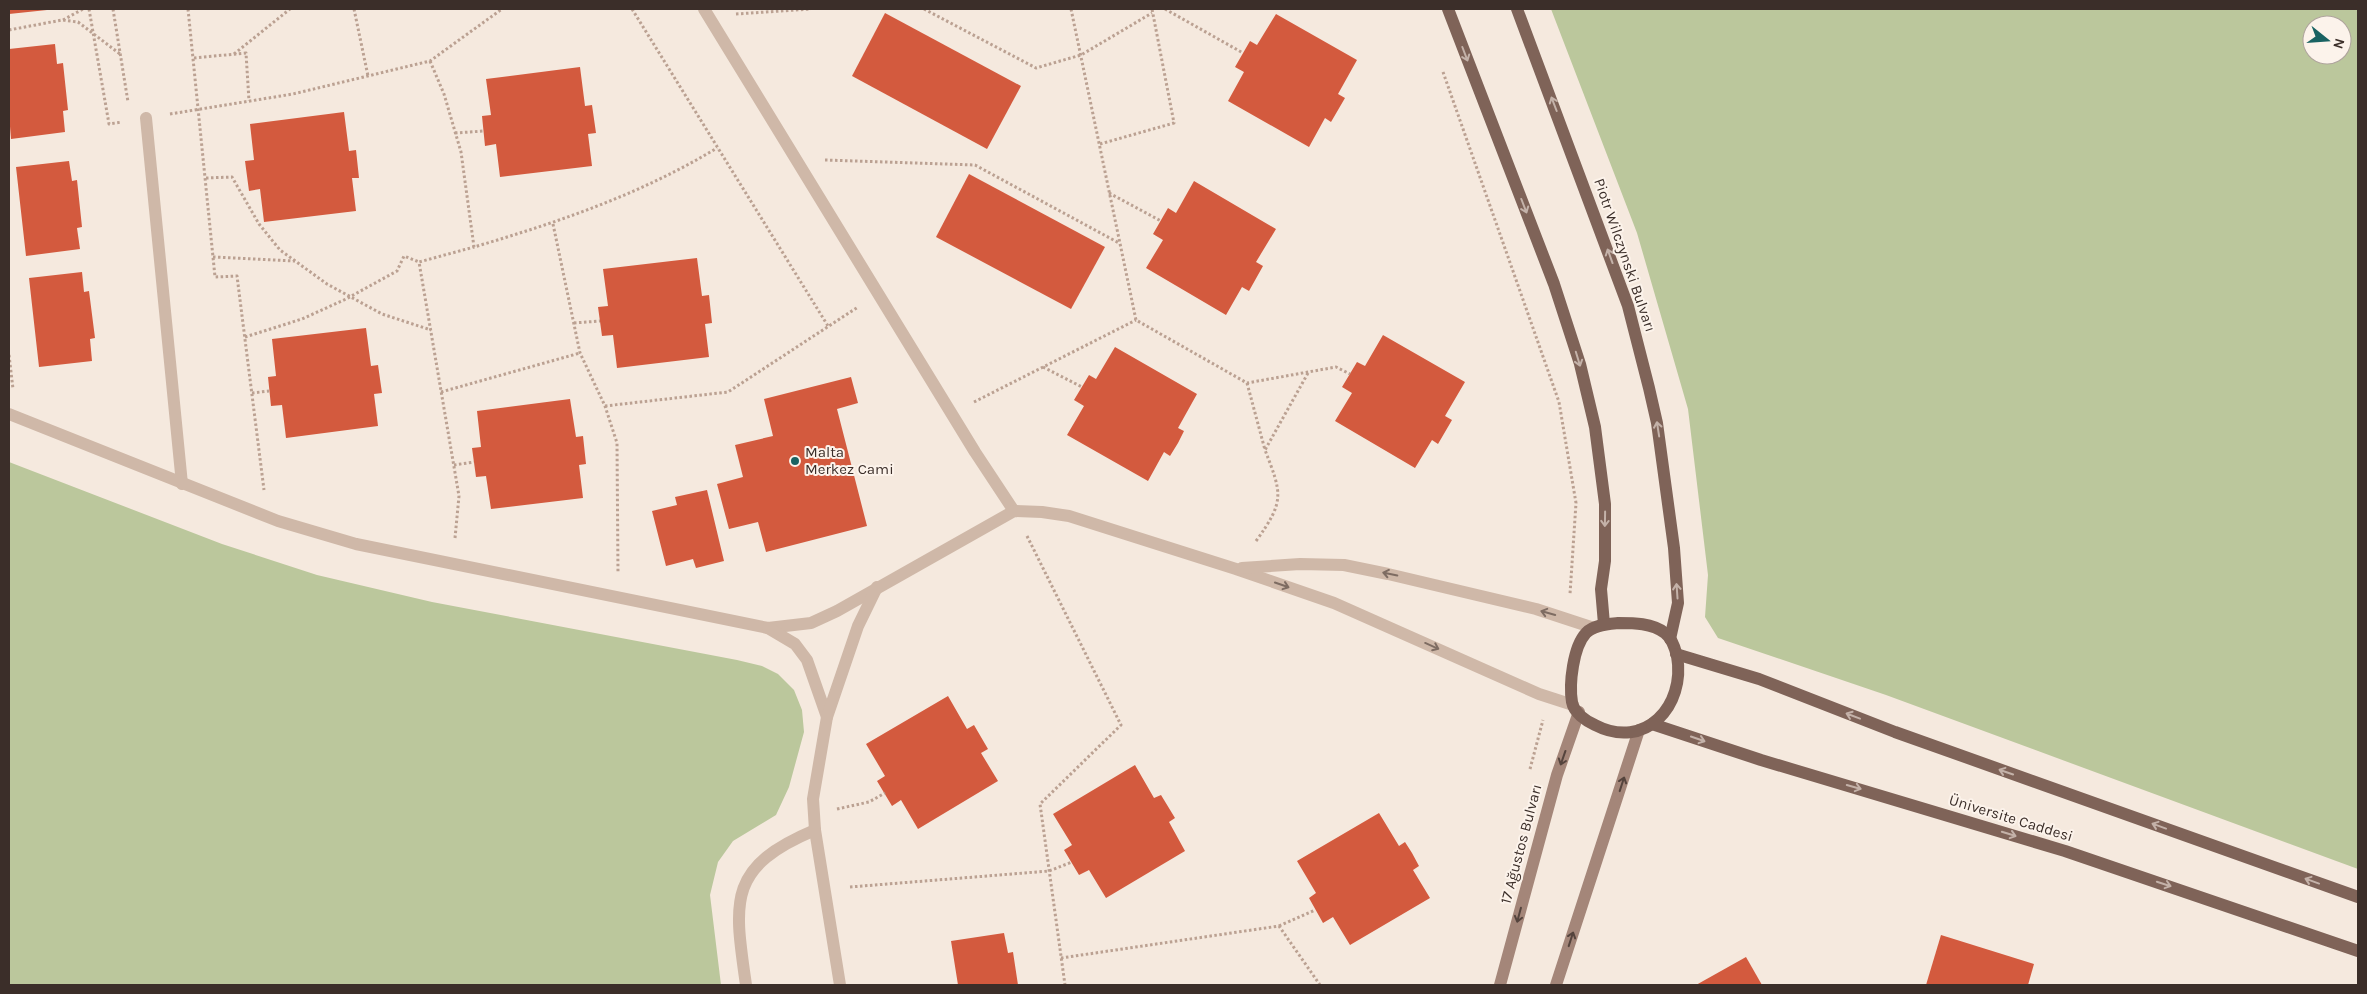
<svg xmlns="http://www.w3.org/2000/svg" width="2367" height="994" font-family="Karla,sans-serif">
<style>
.green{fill:#bbc79c;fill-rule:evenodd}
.building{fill:#d35a3e}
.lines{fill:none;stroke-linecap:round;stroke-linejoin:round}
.path{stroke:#bba192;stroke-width:3;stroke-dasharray:2.5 2.5;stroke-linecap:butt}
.minor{stroke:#cfb8a8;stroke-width:12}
.secondary{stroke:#a48679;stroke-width:12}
.primary{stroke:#7f6358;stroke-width:12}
.oneway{stroke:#c4b2a9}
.oneway2{stroke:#7e6c62}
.oneway3{stroke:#55443d}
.poi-dot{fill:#196262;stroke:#fcf3eb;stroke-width:2}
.labels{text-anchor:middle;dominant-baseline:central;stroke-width:4;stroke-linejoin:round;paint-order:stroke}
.street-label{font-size:15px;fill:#3b2e29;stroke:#fcf3eb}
.poi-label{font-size:15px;fill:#3b2e29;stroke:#fcf3eb;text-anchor:start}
</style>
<rect width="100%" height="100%" fill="#f5e9de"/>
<g class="green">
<path d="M1551,9h807v860l-472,-174 -168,-57 -13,-21 3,-42 -20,-166 -51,-176zM2312,25h30v30h-30z"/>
<polygon points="9,462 222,544 317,575 432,602 737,660 762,666 778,674 794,690 802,710 804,732 789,787 776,815 733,841 718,862 710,895 721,985 9,985"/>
</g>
<g class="building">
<polygon points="9,9 47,9 47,10 9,14"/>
<polygon points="885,13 1021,86 987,149 852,76"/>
<polygon points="1276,14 1357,60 1338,94 1345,98 1331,122 1325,118 1309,147 1228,101 1244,72 1235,67 1250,41 1257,45"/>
<polygon points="55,44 57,64 63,63 68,110 63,111 65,132 11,139 9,114 9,49"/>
<polygon points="580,67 585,106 592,105 596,133 588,134 592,166 500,177 496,144 485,146 482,116 491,115 486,79"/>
<polygon points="344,112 349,151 356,150 359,178 352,178 356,211 264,222 260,189 249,191 245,161 254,160 250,124"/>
<polygon points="69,161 72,181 77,180 82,227 77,228 80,249 26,256 16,167"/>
<polygon points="969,174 1105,247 1071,309 936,237"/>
<polygon points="1194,181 1276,229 1256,262 1263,266 1249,291 1242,287 1226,315 1146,268 1163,240 1153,234 1168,208 1176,213"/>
<polygon points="697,258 702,296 709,295 712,323 705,324 709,357 617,368 613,335 602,336 598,307 608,306 603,269"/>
<polygon points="82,272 84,292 89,291 95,338 90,339 92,361 39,367 29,278"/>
<polygon points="366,328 371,366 378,365 382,393 374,394 378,426 286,438 282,405 271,406 268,377 276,376 272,339"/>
<polygon points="1383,335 1465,382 1445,416 1452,420 1438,444 1432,440 1415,468 1335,421 1352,393 1342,387 1357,362 1365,366"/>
<polygon points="1115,347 1197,394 1178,428 1184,431 1178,443 1170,456 1164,452 1148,481 1067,435 1084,406 1074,400 1089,375 1096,379"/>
<polygon points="851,377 858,403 837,409 867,526 766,552 758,522 729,529 717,484 743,477 735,445 773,436 764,399"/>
<polygon points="570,399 576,437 583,436 586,464 579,465 583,498 491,509 486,476 476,477 472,448 481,447 477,411"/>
<polygon points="707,490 724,561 696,568 693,559 666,566 652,511 677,505 675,497"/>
<polygon points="948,696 967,729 974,725 988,749 981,753 998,781 918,829 901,800 892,806 877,781 885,776 866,744"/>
<polygon points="1135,765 1154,798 1161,795 1175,818 1169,822 1185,851 1106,898 1089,870 1079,875 1064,850 1072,845 1053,814"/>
<polygon points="1379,813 1399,846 1405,842 1412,853 1419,866 1413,870 1430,898 1350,945 1333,917 1323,923 1309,898 1316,893 1297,861"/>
<polygon points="1004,933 1008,953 1013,952 1018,985 958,985 951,941"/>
<polygon points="1941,935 2034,964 2028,985 1926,985"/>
<polygon points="1746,957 1762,985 1696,985"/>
</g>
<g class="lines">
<g class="path">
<polyline points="89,9 109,124 122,122"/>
<polyline points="113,9 128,102"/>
<polyline points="188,9 215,277 237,276 264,490"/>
<polyline points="354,9 368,76"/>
<polyline points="632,9 828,326"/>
<polyline points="924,9 1036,68 1081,55 1152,13"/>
<polyline points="1071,9 1136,320 1247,383 1336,367 1350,374"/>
<polyline points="1165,9 1243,53"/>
<polyline points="736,14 811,9"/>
<polyline points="63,20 83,9"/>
<polyline points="9,30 62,20 78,22 120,54"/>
<polyline points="234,54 290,9"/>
<polyline points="194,58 246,53 249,101"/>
<path d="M430,61l14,33 17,58 13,95c85,-25 167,-53 243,-99"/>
<polyline points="1443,72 1559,402 1576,503 1570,594"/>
<polyline points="170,114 293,94 430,61 502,9"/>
<polyline points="455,133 484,131"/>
<polyline points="1100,144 1174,123 1152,9"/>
<polyline points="825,160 975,165 1119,243"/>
<polyline points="206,178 232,177 259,224 280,250 327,284 382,314 431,330"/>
<polyline points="1109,193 1161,221"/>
<polyline points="553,224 580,353 605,406 617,443 618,573"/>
<polyline points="213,257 295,261"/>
<polyline points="574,323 600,321"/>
<polyline points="245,337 302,319 346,299 397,271 404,256 419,262"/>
<polyline points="9,355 13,389"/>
<polyline points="1043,367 1082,387"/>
<polyline points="1247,383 1265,450 1308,373"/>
<polyline points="441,392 580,353"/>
<polyline points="252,393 269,391"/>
<polyline points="974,402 1136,320"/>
<polyline points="605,406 728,392 858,307"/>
<polyline points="454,465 474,462"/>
<polyline points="1027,536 1121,725 1040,804 1065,985"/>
<polyline points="455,538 459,496 419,262 474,247"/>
<path d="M1256,541c29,-40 26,-47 9,-91"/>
<polyline points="1530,769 1543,720"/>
<polyline points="837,809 869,802 885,793"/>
<polyline points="850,887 1049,871 1072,862"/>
<polyline points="1279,926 1315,910"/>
<polyline points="1061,958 1279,926 1320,985"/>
</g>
<g class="minor">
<polyline points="704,9 975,452 1014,511"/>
<polyline points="146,118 182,484"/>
<polyline points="9,414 278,521 356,544 768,628 811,623 837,611 1014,511 1042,512 1069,516 1236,569 1334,603 1539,694 1573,705"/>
<polyline points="1242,568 1300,564 1344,565 1388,574 1536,609 1594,628"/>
<polyline points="768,628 795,644 807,660 827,717"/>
<path d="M746,985c-12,-84 -19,-118 69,-155"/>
<polyline points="840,985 815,830 813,799 827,717 858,626 877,587"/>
</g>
<g class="secondary">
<polyline points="1500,985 1557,775 1579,712"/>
<polyline points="1556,985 1639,730"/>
</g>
<g class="primary">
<polyline points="1448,9 1554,284 1580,364 1595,427 1605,504 1605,561 1601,589 1604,624"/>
<polyline points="1517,9 1628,306 1649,388 1657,423 1674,548 1678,603 1670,639"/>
<path d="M1618,623c16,0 34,0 47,10 7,5 10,15 12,23 9,50 -32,95 -82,69 -9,-4 -21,-12 -23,-23 -3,-18 1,-55 14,-69 7,-8 22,-9 32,-10z"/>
<polyline points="1676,654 1759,679 1895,732 2358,897"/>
<polyline points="1652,724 1761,760 2065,851 2358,951"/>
</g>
</g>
<defs><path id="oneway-shaft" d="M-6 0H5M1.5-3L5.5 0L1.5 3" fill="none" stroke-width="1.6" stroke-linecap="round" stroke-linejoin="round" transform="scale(1.25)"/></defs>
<g class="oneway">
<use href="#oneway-shaft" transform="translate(1465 54) rotate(69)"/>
<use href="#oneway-shaft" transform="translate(1554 104) rotate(-111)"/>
<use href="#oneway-shaft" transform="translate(1524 206) rotate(69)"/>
<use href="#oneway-shaft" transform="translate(1610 256) rotate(-110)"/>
<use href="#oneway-shaft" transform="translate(1578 359) rotate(73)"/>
<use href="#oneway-shaft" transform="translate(1658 429) rotate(-99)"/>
<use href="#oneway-shaft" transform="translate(1605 519) rotate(91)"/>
<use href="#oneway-shaft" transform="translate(1677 591) rotate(-94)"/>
<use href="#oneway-shaft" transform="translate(1853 716) rotate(-159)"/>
<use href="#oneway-shaft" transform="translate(1698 739) rotate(19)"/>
<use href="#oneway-shaft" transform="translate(2006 772) rotate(-161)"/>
<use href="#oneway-shaft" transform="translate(1854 787) rotate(16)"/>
<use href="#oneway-shaft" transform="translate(2159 826) rotate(-160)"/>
<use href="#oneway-shaft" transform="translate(2009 834) rotate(17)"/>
<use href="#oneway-shaft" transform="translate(2312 881) rotate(-160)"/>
<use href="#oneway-shaft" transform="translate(2164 884) rotate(18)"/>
</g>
<g class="oneway2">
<use href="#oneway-shaft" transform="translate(1390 574) rotate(-168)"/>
<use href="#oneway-shaft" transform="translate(1282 585) rotate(19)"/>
<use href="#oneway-shaft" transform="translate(1548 613) rotate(-164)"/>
<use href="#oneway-shaft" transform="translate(1432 646) rotate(24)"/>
</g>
<g class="oneway3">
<use href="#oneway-shaft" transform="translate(1563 758) rotate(109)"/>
<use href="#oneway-shaft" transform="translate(1622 784) rotate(-72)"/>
<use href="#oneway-shaft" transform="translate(1519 915) rotate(105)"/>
<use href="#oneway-shaft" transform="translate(1571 939) rotate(-72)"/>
</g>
<circle class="poi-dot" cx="795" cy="461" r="5"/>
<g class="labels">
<g class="street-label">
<text transform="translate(1625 255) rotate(71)">Piotr Wilczynski Bulvarı</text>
<text transform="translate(2011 818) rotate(17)">Üniversite Caddesi</text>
<text transform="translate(1521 844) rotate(-75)">17 Ağustos Bulvarı</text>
</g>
<g class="poi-label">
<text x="805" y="452">Malta<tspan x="805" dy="17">Merkez Cami</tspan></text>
</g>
</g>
<rect width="2367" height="994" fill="none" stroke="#3b2e29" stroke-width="20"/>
<g transform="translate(2327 40) rotate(107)"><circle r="24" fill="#fcf3eb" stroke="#afa49d"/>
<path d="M0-4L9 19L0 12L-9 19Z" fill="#196262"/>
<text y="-8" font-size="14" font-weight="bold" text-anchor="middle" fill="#3b2e29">N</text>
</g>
</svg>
